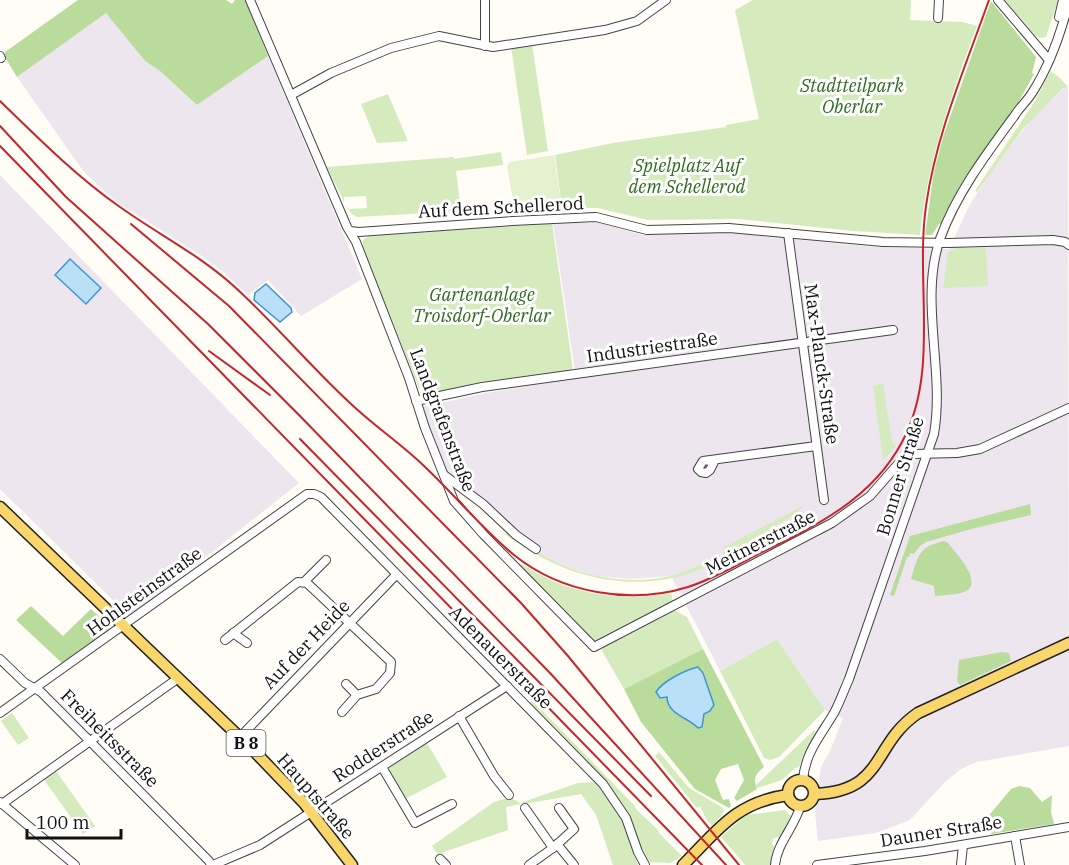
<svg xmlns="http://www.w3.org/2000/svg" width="1069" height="865" font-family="'IBM Plex Serif',serif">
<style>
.industrial{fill:#eee6ef}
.green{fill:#d5ebbd}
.forest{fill:#b9dc9c;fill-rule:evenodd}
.pitch{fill:#e6f2cf}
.water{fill:#b9e0f7;stroke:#3f96cf;stroke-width:1.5}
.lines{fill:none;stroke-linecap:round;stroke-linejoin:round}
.minor-casing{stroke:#444;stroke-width:10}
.major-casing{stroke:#222;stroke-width:13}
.minor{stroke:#fff;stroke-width:8}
.major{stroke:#f9d66b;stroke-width:10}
.rail{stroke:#c4262e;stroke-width:2}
.labels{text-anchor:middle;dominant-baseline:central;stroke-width:6;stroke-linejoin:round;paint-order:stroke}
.shield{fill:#fff;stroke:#585858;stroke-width:1.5}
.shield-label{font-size:16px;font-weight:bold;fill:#111}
.park-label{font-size:18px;font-style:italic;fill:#2f6b1f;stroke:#fff}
.street-label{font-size:18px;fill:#111;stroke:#fff}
</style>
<rect width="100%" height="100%" fill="#fffdf5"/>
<g class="industrial">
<polygon points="106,12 145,61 160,71 197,105 268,56 362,279 301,316 268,280 248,295 222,271 202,256 115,201 84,172 17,77"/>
<polygon points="1068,87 1069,746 977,762 961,769 945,782 910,820 876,833 818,841 815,813 821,767 830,751 843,718 825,710 777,639 720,671 671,576 632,579 596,576 566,567 539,555 517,539 504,519 483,499 446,474 435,447 422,407 486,393 576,378 553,223 599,223 643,235 719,232 874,247 949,249 970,204 995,166 1035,115 1063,89"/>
<polygon points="0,175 299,483 130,617 0,489"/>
</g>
<g class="green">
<path d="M753,0h158l-1,20 53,2 14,4c-26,70 -49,134 -57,209l-66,-4 -115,-12 -91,1 -50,-12h-36l-7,-53 58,-12 113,-16v-2l33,-6 -24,-109z"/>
<polygon points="1005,0 1058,0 1046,37 1040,38 1035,35"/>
<polygon points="532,44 548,151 527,155 511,47"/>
<polygon points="1051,71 1060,78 1068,87 1062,89 1023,129 977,192 975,191 1033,104"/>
<polygon points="388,94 408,141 377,143 361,104"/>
<polygon points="501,152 503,165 456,171 461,211 357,217 352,214 345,205 349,209 367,208 366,196 344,197 344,202 327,167 454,157 454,159"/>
<polygon points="552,223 573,370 479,382 429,394 419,388 362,247 363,240 369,236"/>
<polygon points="955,248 986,248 988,286 943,288 948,253"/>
<polygon points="883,383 892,442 896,446 883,460 873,386"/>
<path d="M805,505c-11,12 -34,23 -49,32 -17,11 -33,23 -52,31 -68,29 -142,10 -199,-34l4,-2c42,37 105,57 161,44 19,-5 37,-14 55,-24l-1,-5z"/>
<path d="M522,564c44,30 96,38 149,29l2,9 -73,40 -7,-1 -75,-75z"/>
<polygon points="673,609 687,617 703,649 624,689 602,651 603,646"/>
<polygon points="777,639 825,710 779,757 770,760 764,758 720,671"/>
<path d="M532,700l103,106 1,3 22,21 1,3 23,23 -12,7 -21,-1c-14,-19 -19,-44 -32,-65l-88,-94z"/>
<polygon points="12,713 29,738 18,745 1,721"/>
<polygon points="814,730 817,733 803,756 799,767 795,768 782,780 757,788 756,785"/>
<polygon points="427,743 447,777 405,799 389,772 390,767"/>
<polygon points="659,752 689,788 723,808 724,812 712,826 705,817 700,806 697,808 655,756"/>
<polygon points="56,771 95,826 83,834 44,780"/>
<polygon points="594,782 610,800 621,819 638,865 613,865 596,815 581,794 524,804 523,802 578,783"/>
<polygon points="511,797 521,804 506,807 508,830 444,852 439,856 432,846 494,802"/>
<polygon points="785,810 792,817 782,837 773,838 772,844 776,848 772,865 745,865 721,837 746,815"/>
</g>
<g class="forest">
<polygon points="78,0 226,0 232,4 235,0 246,0 268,56 197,105 160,71 145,61 106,13 17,77 6,59 5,52"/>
<polygon points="991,1 1036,57 1032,73 1034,74 1017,105 942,224 939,224 932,235 925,235 934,171 944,134"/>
<polygon points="1030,504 1031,515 971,529 926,542 920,546 914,554 910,553 909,557 907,557 894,596 890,595 910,536"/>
<path d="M944,541l4,2c7,9 38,41 16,49 -8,3 -20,3 -29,4l-1,-10 -23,-7c7,-23 7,-32 33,-38z"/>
<polygon points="31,606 63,636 91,609 111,628 62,663 16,620"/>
<path d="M703,649l61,118c-9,7 -11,12 -7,22l-20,12 -3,-3 10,-18 -6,-16 -17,5 -6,11 8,20 6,-1 2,7 -2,2 -34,-19 -54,-67 -17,-33zM698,667l5,6 11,32 -10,9 -1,8 -36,-20v-4l-8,-2 -3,-4c8,-12 29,-20 42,-25z"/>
<polygon points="1002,652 1009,653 1011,661 960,685 957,681 959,660"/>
<polygon points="1019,786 1030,788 1042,802 1052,795 1051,812 1054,824 991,834 986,819 1011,789"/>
</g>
<polygon class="pitch" points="554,155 562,208 515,212 507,166 510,162"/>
<g class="water">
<polygon points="70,259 101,288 86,304 55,275"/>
<polygon points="266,284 291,308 292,312 280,322 254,300 255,293"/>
<path d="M698,667l5,6 11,32 -4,6 -6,3 -2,13 -4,1c-9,-10 -31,-14 -31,-31l-7,1 -4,-6c7,-11 29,-22 42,-25z"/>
</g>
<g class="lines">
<defs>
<g id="minor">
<polyline points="250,0 347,227 356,242 409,378 425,428 454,501 483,534 594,647 832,523 870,496 905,456 913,454 957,453 980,449 1069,408"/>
<polyline points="485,0 485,46"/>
<polyline points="998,0 1049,60"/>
<polyline points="1059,17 1063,0"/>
<polyline points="938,18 939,0"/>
<polyline points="0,56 1,58"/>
<polyline points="291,95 331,73 391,48 439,36 493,47 605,30 637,21 666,0"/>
<polyline points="350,231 359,232 512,221 596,217 647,230 729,228 883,242 949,243 1053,240 1065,242 1069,245"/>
<polyline points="788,233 824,500"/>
<polyline points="416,401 482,387 893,330"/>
<polyline points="715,460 710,470 706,473 701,472 698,469 703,461 816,446"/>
<polyline points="444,475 483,504 516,535 536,549"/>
<polyline points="304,582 326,560"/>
<polyline points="233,633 247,643"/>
<polyline points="225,640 298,582 307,583 391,662 390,673 376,689 357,695 342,712"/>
<polyline points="0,659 25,683 41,692 209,861 211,865"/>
<polyline points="346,684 357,695"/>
<polyline points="0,713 307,494 314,494 321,497 603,784 626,818 638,852 645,865"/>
<polyline points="459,716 494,776 509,795"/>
<polyline points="240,737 396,575"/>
<polyline points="382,767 415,823 452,804"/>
<path d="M803,780c2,-27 18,-45 31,-67 6,-11 10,-23 15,-34l85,-245c11,-63 -15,-134 6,-195 16,-45 47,-86 75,-124 5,-8 12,-14 17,-22 18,-28 29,-60 37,-92"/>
<polyline points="0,802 75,865"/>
<polyline points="2,804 177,679"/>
<polyline points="525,808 553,848 574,829 559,808"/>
<polyline points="1015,836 1020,865"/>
<polyline points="557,844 574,865"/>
<polyline points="440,859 446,865"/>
<polyline points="213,865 260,845 507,686"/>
<polyline points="529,865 553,848"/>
<path d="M775,865c2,-22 19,-37 25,-58"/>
<polyline points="817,865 925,851 1069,827"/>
<polyline points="961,865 963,845"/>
</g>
<g id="major">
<polyline points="0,507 254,751 304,803 352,865"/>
<circle cx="801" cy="793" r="13"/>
<path d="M815,794c71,-3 56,-49 103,-81l151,-70"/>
<path d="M683,865c35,-35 53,-63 105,-70"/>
</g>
</defs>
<use href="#minor" class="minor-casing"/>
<use href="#major" class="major-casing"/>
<use href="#minor" class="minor"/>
<use href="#major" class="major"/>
<g class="rail">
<path d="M0,101c38,37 76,75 120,106 39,28 82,49 117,82 39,36 74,78 113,114 23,22 50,40 73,62 31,29 58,63 91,90 47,38 116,50 174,32 25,-8 49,-22 72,-34 56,-27 112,-54 142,-111 38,-70 13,-159 24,-236 10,-72 39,-138 63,-206"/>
<polyline points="0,126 66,197 208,324 299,415 550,673 726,865"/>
<polyline points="0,146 702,865"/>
<polyline points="131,224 229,306 521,603 568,656 739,865"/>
<polyline points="209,351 270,395"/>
<polyline points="300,439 651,796"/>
</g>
</g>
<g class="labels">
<rect class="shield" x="226.5" y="730" width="39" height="26" rx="4.5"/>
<g class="shield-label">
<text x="246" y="743">B 8</text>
</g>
<g class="park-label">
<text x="852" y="85">Stadtteilpark<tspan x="852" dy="21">Oberlar</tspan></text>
<text x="687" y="165">Spielplatz Auf<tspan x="687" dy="21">dem Schellerod</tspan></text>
<text x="482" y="294">Gartenanlage<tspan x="482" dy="21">Troisdorf-Oberlar</tspan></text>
</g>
<g class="street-label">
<text transform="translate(501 207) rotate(-3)">Auf dem Schellerod</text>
<text transform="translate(652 347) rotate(-8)">Industriestraße</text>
<text transform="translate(822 364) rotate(82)">Max-Planck-Straße</text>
<text transform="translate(443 420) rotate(69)">Landgrafenstraße</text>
<text transform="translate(900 476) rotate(-73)">Bonner Straße</text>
<text transform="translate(760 542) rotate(-27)">Meitnerstraße</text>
<text transform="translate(144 591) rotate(-36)">Hohlsteinstraße</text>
<text transform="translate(306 644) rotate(-46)">Auf der Heide</text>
<text transform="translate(501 657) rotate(45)">Adenauerstraße</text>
<text transform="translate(110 738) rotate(45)">Freiheitsstraße</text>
<text transform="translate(383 746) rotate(-33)">Rodderstraße</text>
<text transform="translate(316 796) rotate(49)">Hauptstraße</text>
<text transform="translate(941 831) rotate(-9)">Dauner Straße</text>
</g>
</g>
<path d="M27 829v9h94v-9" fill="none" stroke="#111111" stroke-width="3"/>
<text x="36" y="829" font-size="18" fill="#111111" stroke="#ffffff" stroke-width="4.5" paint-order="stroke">100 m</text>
</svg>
